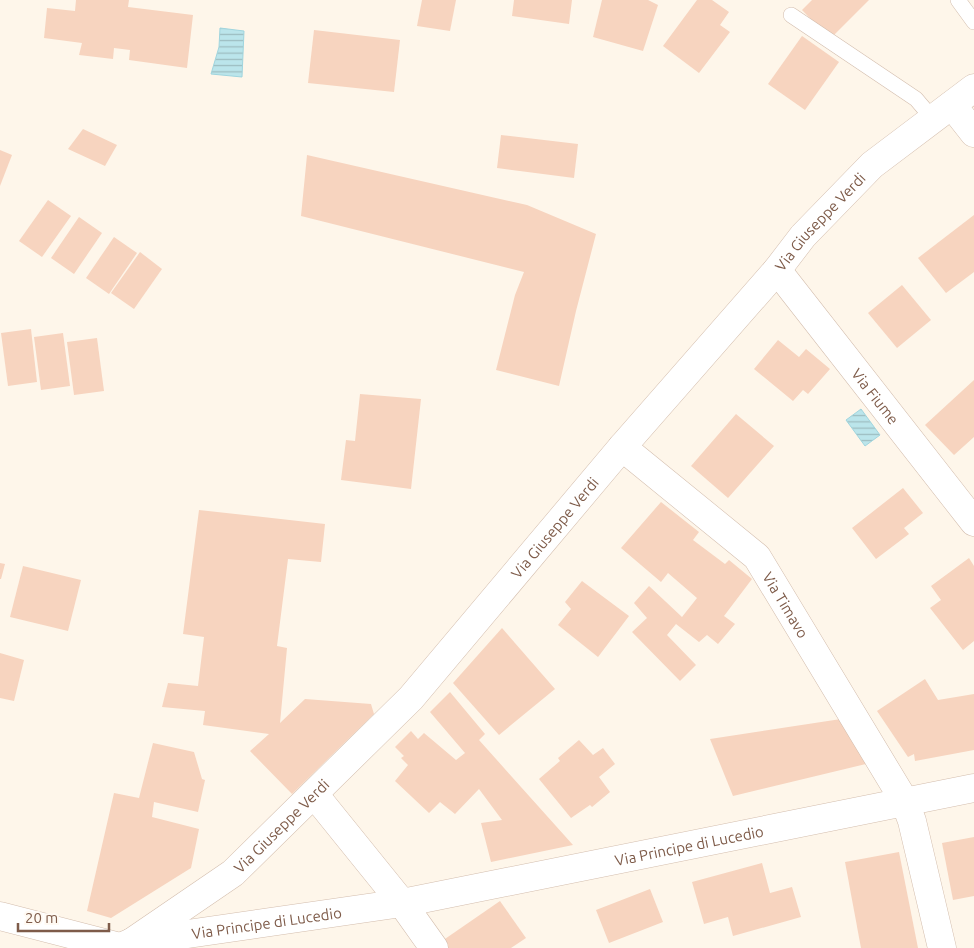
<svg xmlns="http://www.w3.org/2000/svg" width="974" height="948" font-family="Ubuntu,sans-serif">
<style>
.water{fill:url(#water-rules);stroke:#a0d5de}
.building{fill:#f7d4bf}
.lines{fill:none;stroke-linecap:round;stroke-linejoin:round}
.service-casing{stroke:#d3bdad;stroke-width:16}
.minor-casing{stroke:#d3bdad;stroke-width:29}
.tertiary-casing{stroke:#d3bdad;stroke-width:29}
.service{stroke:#fff;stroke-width:15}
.minor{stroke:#fff;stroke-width:28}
.tertiary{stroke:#fff;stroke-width:28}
.labels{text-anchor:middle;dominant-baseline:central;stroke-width:4.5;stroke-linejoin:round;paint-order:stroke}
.street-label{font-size:15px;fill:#7e5b49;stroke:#fffaf3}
</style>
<defs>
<pattern id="water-rules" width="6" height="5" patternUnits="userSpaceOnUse" patternTransform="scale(1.25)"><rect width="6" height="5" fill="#bbe5eb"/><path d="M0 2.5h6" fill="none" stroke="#9dbdc0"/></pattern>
</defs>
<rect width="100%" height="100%" fill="#fef6ea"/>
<g class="water">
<polygon points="220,28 244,31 242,77 211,74 219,47"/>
<polygon points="861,409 880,435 865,446 846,420"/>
</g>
<g class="building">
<polygon points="76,0 129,0 128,7 193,15 187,68 129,60 130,50 114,48 113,59 79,55 82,43 44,38 47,8 75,11"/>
<polygon points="422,0 456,0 450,31 417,26"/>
<polygon points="514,0 572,0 569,24 512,16"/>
<polygon points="602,0 648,0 658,5 643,51 593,37"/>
<polygon points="697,0 712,0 729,12 720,25 730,32 699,73 663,46"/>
<polygon points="812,0 869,0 830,39 802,10"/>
<polygon points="314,30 400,40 394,92 308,83"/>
<polygon points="802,36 839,62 805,110 768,84"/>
<polygon points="83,129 117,145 105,166 68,149"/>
<polygon points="501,135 578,144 574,178 497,168"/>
<polygon points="0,150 12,155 0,186"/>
<polygon points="307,155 527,205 596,234 576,311 559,386 496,370 515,295 524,272 301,216"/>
<polygon points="48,200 71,216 42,257 19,241"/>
<polygon points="974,215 974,272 946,293 918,258"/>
<polygon points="79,217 102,233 74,274 51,258"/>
<polygon points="114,237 137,253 109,294 86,278"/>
<polygon points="140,252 162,269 134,309 111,293"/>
<polygon points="902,285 931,320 897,348 868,313"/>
<polygon points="31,329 37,382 8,386 1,333"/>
<polygon points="63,333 70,386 41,390 34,337"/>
<polygon points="97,338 104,391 74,395 67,342"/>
<polygon points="778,340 799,357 806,349 830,369 808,394 803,390 793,401 754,369"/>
<polygon points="974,380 974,437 954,455 925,425"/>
<polygon points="360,394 421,399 411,489 341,480 346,440 355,441"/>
<polygon points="736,414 774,446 728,498 691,466"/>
<polygon points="903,488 923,513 904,528 909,534 876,559 852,528"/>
<polygon points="661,502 699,532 693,540 725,564 729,560 752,579 724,616 735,624 718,644 707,635 699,642 676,624 667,635 696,665 680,681 632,632 647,618 634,603 649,586 682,617 697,598 668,573 661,582 621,548"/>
<polygon points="199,510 325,524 321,562 288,559 277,646 287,648 280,723 305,699 371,704 374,714 292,794 250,751 269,734 203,725 205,711 162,707 168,683 198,686 204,637 183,634"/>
<polygon points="969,558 974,566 974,641 963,650 930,608 941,600 931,586"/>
<polygon points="0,563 5,564 1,579 0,579"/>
<polygon points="23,566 81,580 68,631 10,617"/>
<polygon points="582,581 629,616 598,657 558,625 571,609 565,602"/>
<polygon points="502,628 555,689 499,735 453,683"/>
<polygon points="0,653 24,660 14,701 0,698"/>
<polygon points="925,679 938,700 974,694 974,750 915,761 914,754 908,757 877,711"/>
<polygon points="450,692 485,734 479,740 573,845 491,862 481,823 502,820 479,789 455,814 440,802 429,813 395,781 408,765 401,758 404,756 395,747 411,731 418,739 424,733 456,760 465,753 430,712"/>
<polygon points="841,719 870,763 733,796 710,739"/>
<polygon points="579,740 593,755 603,748 615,764 599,777 610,792 592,807 590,805 571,818 539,779 560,761 558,758"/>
<polygon points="153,743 194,752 202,779 205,780 198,812 154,802 152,817 199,829 191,868 111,918 87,911 114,793 139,798"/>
<polygon points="974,837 974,896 953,900 942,843"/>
<polygon points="899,852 918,948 861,948 845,862"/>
<polygon points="762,863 770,893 792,887 801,917 733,936 728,917 704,924 692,882"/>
<polygon points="650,889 663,922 609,943 596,910"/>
<polygon points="500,901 526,938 511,948 447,948 442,941"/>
</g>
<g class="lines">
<defs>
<g id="service">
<polyline points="958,0 974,22"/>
<polyline points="791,15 916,99 933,119"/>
</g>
<g id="minor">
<polyline points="952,105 974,133"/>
<path id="s1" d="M777,270l197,252"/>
<path id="s2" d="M622,447l135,110 148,245 7,19 30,127"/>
<polyline points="0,916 120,947"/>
<path id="s3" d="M132,942l270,-39 -88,-109"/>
<path id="s4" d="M434,948l-32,-45 572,-115"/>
</g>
<g id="tertiary">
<path id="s5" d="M118,948l14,-6 101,-69 178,-175 211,-251 155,-177 26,-34 69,-71 102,-77"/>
</g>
</defs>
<use href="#service" class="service-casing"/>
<use href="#minor" class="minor-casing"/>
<use href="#tertiary" class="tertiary-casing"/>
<use href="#service" class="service"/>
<use href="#minor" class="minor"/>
<use href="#tertiary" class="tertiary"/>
</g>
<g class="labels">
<g class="street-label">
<text stroke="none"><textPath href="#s5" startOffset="1015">Via Giuseppe Verdi</textPath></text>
<text stroke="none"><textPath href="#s1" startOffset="160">Via Fiume</textPath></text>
<text stroke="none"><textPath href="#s5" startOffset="610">Via Giuseppe Verdi</textPath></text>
<text stroke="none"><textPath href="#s2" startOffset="230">Via Timavo</textPath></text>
<text stroke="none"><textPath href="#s5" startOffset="205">Via Giuseppe Verdi</textPath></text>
<text stroke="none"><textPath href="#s4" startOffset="348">Via Principe di Lucedio</textPath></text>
<text stroke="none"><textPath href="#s3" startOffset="136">Via Principe di Lucedio</textPath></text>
</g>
</g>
<path d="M18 923v8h91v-8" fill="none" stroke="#7e5b49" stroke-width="2.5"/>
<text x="25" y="923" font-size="15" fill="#7e5b49" stroke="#fffaf3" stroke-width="4" paint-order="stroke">20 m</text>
</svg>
